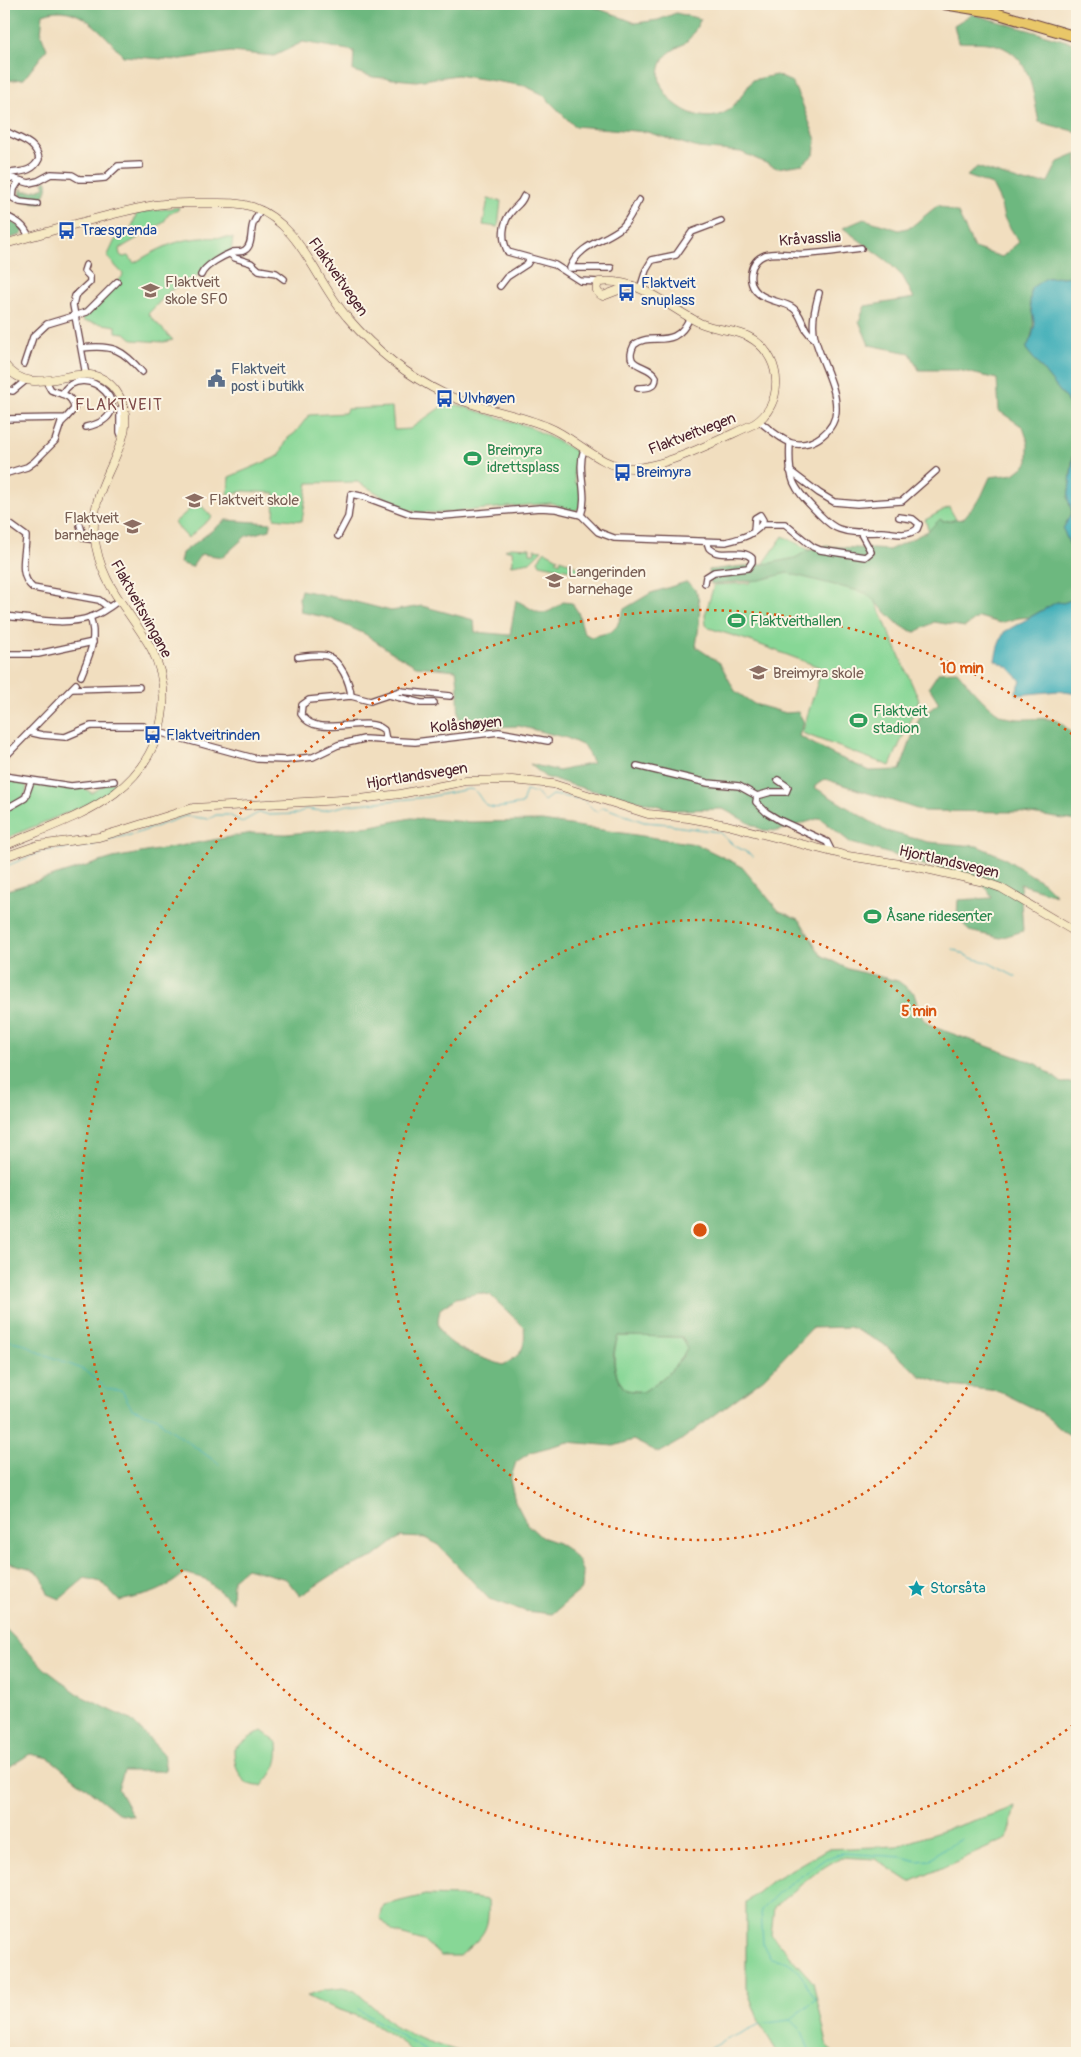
<svg xmlns="http://www.w3.org/2000/svg" width="1081" height="2057" font-family="Pangolin,sans-serif">
<style>
.green{fill:#87d796;stroke:#687b60}
.forest{fill:#6db87f;stroke:#5c6c55;fill-rule:evenodd}
.water{fill:#3cadb8;stroke:#436672}
.lines{fill:none;stroke-linecap:round;stroke-linejoin:round}
.stream{stroke:#3cadb8;stroke-width:1}
.street-casing{stroke:#633c41;stroke-width:8}
.secondary-casing{stroke:#633c41;stroke-width:9}
.highway-casing{stroke:#633c41;stroke-width:12}
.street{stroke:#fff;stroke-width:5.5}
.secondary{stroke:#f6e9c3;stroke-width:8}
.highway{stroke:#e9c769;stroke-width:10}
.ring{fill:none;stroke:#d8530f;stroke-width:2.5;stroke-dasharray:2.5 5}
.labels{text-anchor:middle;dominant-baseline:central;stroke-width:4;stroke-linejoin:round;paint-order:stroke}
.transit-label{font-size:15px;fill:#164399;stroke:#fcf5e5;text-anchor:start}
.street-label{font-size:15px;fill:#4a1f2b;stroke:#fcf5e5}
.education-label{font-size:15px;fill:#785e54;stroke:#fcf5e5;text-anchor:start}
.service-label{font-size:15px;fill:#4e5e75;stroke:#fcf5e5;text-anchor:start}
.leisure-label{font-size:15px;fill:#27864d;stroke:#fcf5e5;text-anchor:start}
.culture-label{font-size:15px;fill:#0d838f;stroke:#fcf5e5;text-anchor:start}
.neighbourhood-label{font-size:16px;letter-spacing:1px;fill:#7f4b4a;stroke:#fcf5e5}
.centre{fill:#d8530f;stroke:#fcf5e5;stroke-width:2.5}
.ring-label{font-size:15px;text-anchor:middle;font-weight:bold;fill:#d8530f;stroke:#fcf5e5;stroke-width:4;stroke-linejoin:round;paint-order:stroke}
</style>
<rect width="100%" height="100%" fill="#fcf5e5"/>
<filter id="ink" filterUnits="userSpaceOnUse"><feTurbulence type="fractalNoise" baseFrequency=".02" numOctaves="2"/><feDisplacementMap in="SourceGraphic" scale="10" xChannelSelector="R" yChannelSelector="G"/><feConvolveMatrix kernelMatrix="1 2 1 2 8 2 1 2 1" color-interpolation-filters="sRGB"/></filter>
<filter id="wash" filterUnits="userSpaceOnUse"><feTurbulence type="fractalNoise" baseFrequency=".0096" numOctaves="4" result="noise"/><feDisplacementMap in="SourceGraphic" scale="20" xChannelSelector="R" yChannelSelector="G"/><feGaussianBlur stdDeviation="1.12" result="paint"/><feColorMatrix in="noise" values="0 0 0 0 0 0 0 0 0 0 0 0 0 0 0 0 0 1.4 0 .05"/><feComposite in="paint" operator="in"/></filter>
<g filter="url(#wash)">
<rect width="100%" height="100%" fill="#f1debf"/>
<g class="green">
<polygon points="488,199 501,201 498,227 483,225"/>
<path d="M179,207l-1,3 -9,4 -6,9 -44,26 1,6 3,2 6,-1 5,7c39,-23 54,-27 99,-25l-2,14 -37,26 -23,12 -23,24 25,26 -9,2 -31,-2 -8,-7 -9,-1v-6l-33,-5 -2,-8 6,-2 35,-34 1,-3 -16,-17 8,-17 15,-8 7,-19z"/>
<polygon points="448,402 530,427 576,451 574,470 575,483 579,483 582,495 581,506 575,511 551,503 442,513 417,512 390,505 391,501 358,482 308,483 302,521 274,518 275,493 244,491 228,495 229,477 279,456 288,438 295,433 309,415 345,413 347,409 392,407 394,430 410,429"/>
<polygon points="198,502 212,517 188,538 174,523"/>
<polygon points="949,507 957,521 930,534 925,520"/>
<polygon points="783,536 813,552 870,589 919,700 890,766 802,733 822,668 750,641 709,628 706,625 705,615 714,585 750,583"/>
<polygon points="510,547 530,548 530,553 535,553 534,549 542,550 530,562 512,565 510,564 513,563 512,550 505,550"/>
<polygon points="545,551 558,558 556,561 560,563 561,559 591,574 540,564 538,560"/>
<path d="M4,778l22,5c4,15 -10,19 -22,25z"/>
<path d="M113,782l6,4 -19,13 -96,40v-28c17,-7 21,-9 30,-26l50,3 8,5 14,-9z"/>
<path d="M618,1336l64,1 5,11c-9,20 -26,32 -44,44l-17,-2c-14,-16 -14,-34 -8,-54z"/>
<path d="M262,1731l16,12c2,21 -3,27 -16,43 -21,2 -28,-18 -28,-37l17,-12z"/>
<polygon points="1015,1807 1007,1839 910,1882 875,1859 841,1857 818,1871 774,1907 771,1935 813,1982 828,2048 834,2053 778,2053 760,2024 746,1987 746,1902 773,1880 827,1849 897,1846"/>
<path d="M425,1895l34,1 29,4c2,32 -5,35 -28,56h-19l-17,-15 -31,-9 -13,-14 4,-13z"/>
<path d="M343,1988l12,3 42,37 29,13 32,10h34l3,2h-82l-9,-9 -36,-24 -47,-17 -14,-7c14,-7 21,-6 36,-8z"/>
</g>
<g class="forest">
<path d="M4,4h582l50,19 22,-3 18,-7 25,6c-4,6 -7,15 -12,20 -10,11 -24,10 -29,29 -7,29 36,58 62,46 12,-5 24,-24 30,-34l24,-5 16,7 10,21 14,37 -2,14 -11,10 -26,4 -36,-16 -43,-4 -51,-16 -73,-6 -32,-32 -17,-8 -68,-11 -41,6 -43,-4 -20,-6 1,-20 -51,-9 -29,14 -43,-4 -56,8 -52,-4c-20,-24 -46,-55 -80,-42l-2,20 6,15 -23,30 -20,2z"/>
<path d="M972,14l105,30v88l-38,-10c-7,-31 -7,-65 -42,-77 -12,-4 -27,-2 -39,-3l-4,-17z"/>
<path d="M1077,154v122l-31,2 -16,26c5,20 5,26 -4,45l40,50 11,21 -9,79 4,13 -9,17 14,33v36l-14,5 -6,-1 -27,15 -12,1 -18,5 -21,-6 -14,10 -31,-5 -18,10 -8,-2 -11,-7 -31,-30 -79,-20 -27,7 -49,4 -2,-14 62,-7 24,-5 12,-7 17,-5 65,4 39,-19 12,-12 3,2 20,-2 18,-22 9,-20 24,-3 14,-11v-21l-5,-15 -24,-16 -2,-32 -39,-9h-39l-9,-17 -41,-8 -10,-24 6,-15 49,-8 -11,-21 -16,-16 -44,-33 21,-9 35,11 12,-3 27,-22 20,8 16,35 28,9 17,-15 -15,-24 -4,-17 -8,-16 -25,-9 10,-9 50,16 21,-1 10,-20z"/>
<path d="M46,180c3,3 1,14 -3,17l1,4 -4,2 -18,-2 -2,-7h3l-3,-1 2,-5 1,3h10l12,-4 -2,-5z"/>
<polygon points="4,218 20,226 23,231 21,235 4,240"/>
<polygon points="226,520 271,523 270,530 246,536 223,557 201,554 192,567 180,563 182,553"/>
<path d="M686,582c21,8 12,48 10,65l24,16 15,28 19,13 32,9 12,-1 6,10 -5,14 33,18 38,17 30,-1 19,-52 20,-15 -10,-16 10,-15 18,-1c12,14 28,35 44,44 16,8 36,1 53,5 8,2 18,13 23,20v81l-60,-9 -94,-1 -98,-32 -11,8 72,44 42,11 49,4 24,10 43,27 12,12 -36,-11 3,47 -23,7 -31,-7 -12,-15 1,-16 34,-2 -4,-8 -17,-15 -61,-13 -16,-7 -43,-12 -31,-25 -42,13 -16,-1 -39,-21 -49,1 -57,-15 -28,-5 -44,-13 -15,-13 29,7 34,-8 -9,-17 -17,-8 -48,-12 -58,2c-5,-20 -1,-39 -5,-58l-40,-4 -26,-15 -25,-17 -36,-16 -28,-6 -2,-14 2,-8 47,10 43,11 31,-5 52,14 1,12 35,3 6,-35c24,13 24,20 47,2l9,1 6,9 6,21 7,4 20,-5 6,-6 7,-17 27,-16z"/>
<path d="M411,818l58,4 73,-1 154,23 45,22 38,45 20,8 22,36 27,14 50,12 16,12 9,26 8,7 106,38 25,19 15,-1v357l-14,-8 -22,-19 -42,-21 -48,-5 -30,-10 -39,-33 -32,-16 -38,1 -48,50 -84,63 -21,12 -26,-13 -19,6 -46,-4 -37,10 -15,10 -6,18 5,21 12,23 14,13 17,6 12,8 8,10 5,12 -1,16 -30,25 -27,-3 -36,-12 -51,-54 -13,-7 -25,-1 -26,20 -37,15 -37,24 -14,-17 -40,-11 -13,11 -1,23 -27,-23 -20,-6c-26,21 -35,21 -66,28l-18,-19 -16,-4 -25,21 -12,-5c-2,-5 -4,-14 -8,-19 -8,-10 -26,-8 -36,-15v-669l109,-33 139,-25 34,1 86,-8zM480,1293l10,2 34,32c2,21 -2,28 -21,38 -20,-7 -64,-18 -65,-44 0,-4 2,-9 2,-12l16,-11zM618,1336l64,1 5,11c-9,20 -26,32 -44,44l-17,-2c-14,-15 -15,-35 -8,-54z"/>
<polygon points="4,1627 45,1669 81,1696 131,1720 163,1753 166,1771 124,1771 118,1789 133,1816 118,1813 49,1758 30,1754 7,1768 4,1766"/>
</g>
<g class="water">
<polygon points="1077,276 1077,420 1066,399 1026,349 1032,336 1035,324 1030,304 1031,288 1046,278"/>
<polygon points="1077,428 1077,562 1063,529 1072,512 1068,499"/>
<polygon points="1077,598 1077,694 1058,691 1017,695 1016,691 1021,681 1008,667 995,660 998,646 1004,632 1057,602 1063,603"/>
</g>
<g class="lines">
<g class="stream">
<path d="M4,867l39,-16 46,-5 25,-8 21,-4 50,-18 24,3 7,-4h13l13,7 18,-10 9,3 29,-1 7,-5 17,2 26,-6 80,-8 41,-8 5,1c5,4 7,11 12,15 8,6 26,0 36,-1l4,-13 10,2 8,8 8,-6 31,4 13,13 7,-5 41,15 26,2 4,2 45,6 13,12 21,12"/>
<polyline points="953,949 971,958 987,962 1016,977"/>
<polyline points="4,1340 22,1343 36,1351 84,1370 107,1389 122,1391 132,1409 158,1418 164,1425 219,1464"/>
<polyline points="358,2009 429,2053"/>
<path d="M790,2020l26,-21c-9,-11 -14,-28 -27,-36 -4,-3 -14,-4 -19,-5l-7,-14 -2,-34 17,-17 47,-34 17,-6 61,4 14,4 13,-1 10,-9 22,-12"/>
<polyline points="699,2053 760,2024 790,2020 802,2031 810,2053"/>
</g>
</g>
</g>
<g filter="url(#ink)">
<g class="lines">
<defs>
<g id="street">
<path d="M4,130c14,9 32,11 35,29 -7,15 -21,12 -35,15"/>
<polyline points="4,176 29,183 38,181 51,174 72,175 79,179 94,179 105,178 118,166 140,165"/>
<polyline points="19,181 14,189 13,198 20,202 37,204"/>
<path d="M524,196c-3,8 -7,9 -12,15 -10,11 -11,28 -4,41l47,13 25,16 19,1"/>
<path d="M4,215c12,6 20,9 25,22"/>
<polyline points="230,254 235,258 251,263 259,270 276,273 284,279"/>
<polyline points="86,265 84,271 90,277 90,282 75,296 73,305 86,375"/>
<path d="M611,268h-41c10,-25 34,-26 52,-41 7,-6 12,-19 17,-27"/>
<path d="M201,275c4,-10 22,-19 32,-23 4,-1 8,1 12,-2 8,-5 5,-18 8,-26 2,-5 5,-10 8,-14"/>
<polyline points="500,286 507,277 527,264 530,259"/>
<polyline points="640,289 646,270 652,260 676,255 692,232 721,221"/>
<path d="M815,339c-15,-11 -11,-23 -22,-31 -10,-7 -25,-6 -35,-15 -12,-10 -9,-32 7,-38 13,-4 29,1 42,-1 18,-1 36,-4 54,-6"/>
<path d="M82,348c31,-4 41,2 60,24"/>
<polyline points="24,364 33,337 47,324 87,312 117,282"/>
<path d="M638,388c9,0 18,0 18,-11 -7,-14 -34,-8 -22,-32 17,-15 41,8 56,-28"/>
<polyline points="4,389 13,391 25,381"/>
<path d="M62,394c22,-38 85,20 24,33"/>
<path d="M4,419l62,-1 8,-9c-1,-15 -12,-14 -23,-19l-5,-9"/>
<path d="M759,421c9,7 21,18 32,22 21,6 46,-13 45,-35 0,-24 -15,-46 -21,-70 -4,-15 0,-30 4,-45"/>
<polyline points="122,437 120,432 120,409 125,407"/>
<path d="M790,443c-2,37 2,44 28,70 6,6 12,13 21,16 13,5 28,3 42,3 12,0 25,6 36,-3l2,-5 -6,-5 -14,-2"/>
<polyline points="790,471 819,493 834,502 857,504 902,501 936,471"/>
<polyline points="4,474 27,467 34,462 55,441 61,423 66,418"/>
<path d="M581,515l17,17 16,6 112,4c12,-3 34,-8 37,-22l-3,-5 -5,3 -1,13"/>
<path d="M4,520l22,16c0,18 -9,38 7,52l66,12 9,7"/>
<polyline points="763,524 785,524 813,547 820,550 865,557 871,552 860,532"/>
<polyline points="80,525 84,538 95,540"/>
<path d="M338,536l10,-19 3,-23 14,3 46,17 32,2 97,-8 16,1 25,6c8,-22 -5,-43 3,-66"/>
<path d="M705,583l1,-6 8,-5 34,-4 4,-6v-4c-12,-11 -31,2 -43,-10l-2,-6"/>
<path d="M4,616c28,2 59,11 87,1 9,-3 19,-10 27,-16"/>
<polyline points="4,654 38,654 93,642"/>
<path d="M298,657c8,-1 21,-3 29,-1 14,5 23,27 24,40"/>
<path d="M81,676c8,-20 17,-37 9,-59"/>
<polyline points="72,689 139,687"/>
<polyline points="389,695 421,703 434,703"/>
<polyline points="29,732 42,735 65,737 91,726 143,726"/>
<polyline points="158,732 257,759 286,760 313,757 338,745 364,739 415,742 499,732 548,741"/>
<path d="M386,740l-2,-10c-18,-17 -67,11 -83,-16l1,-9 7,-5 42,-4 19,5 30,-10 50,5"/>
<polyline points="4,758 76,684"/>
<polyline points="637,766 708,783 739,786 757,796 756,802 766,812 779,820 827,842 832,852"/>
<polyline points="4,776 71,786 114,781"/>
<polyline points="757,796 771,792 786,792 788,787 778,780"/>
<polyline points="4,810 25,798 31,781"/>
</g>
<g id="secondary">
<path d="M4,244c50,-13 100,-30 151,-39 17,-3 34,-2 51,-2 16,0 32,-1 47,4 48,17 63,75 94,110 27,32 60,59 98,77 32,15 70,19 103,33 28,11 52,41 84,41 33,0 90,-30 122,-44 30,-19 29,-64 0,-84 -15,-11 -37,-9 -54,-17 -33,-16 -61,-46 -101,-41 -4,6 -3,11 4,14l26,-10"/>
<path d="M4,364c33,44 81,-16 112,27 24,33 -4,67 -15,99 -5,12 -8,31 -7,44 6,52 33,72 57,114 11,21 15,45 11,69 -15,83 -92,100 -158,129"/>
<polyline points="4,857 38,845 99,837 123,830 193,808 360,799 400,794 466,781 512,780 553,784 648,814 688,818 727,825 848,856 913,866 984,882 1001,888 1077,933"/>
</g>
<polyline id="highway" points="944,4 992,12 1077,37"/>
</defs>
<use href="#street" class="street-casing"/>
<use href="#secondary" class="secondary-casing"/>
<use href="#highway" class="highway-casing"/>
<use href="#street" class="street"/>
<use href="#secondary" class="secondary"/>
<use href="#highway" class="highway"/>
</g>
</g>
<g class="ring">
<circle cx="700" cy="1230" r="310"/>
<path d="M1073 1725A620 620 0 1 1 1073 735"/>
</g>
<defs>
<symbol id="bus-bare" viewBox="-9 -9 18 18"><path d="M-5-6H5V4H4V6H2V4H-2V6H-4V4H-5ZM-3.5-4V0h7V-4ZM-3.5 1.2v1.5H-2V1.2ZM2 1.2v1.5H3.5V1.2Z" fill="#1a4fb4" stroke="#fcf5e5" stroke-width="2.5" paint-order="stroke"/></symbol>
<symbol id="school-bare" viewBox="-9 -9 18 18"><path d="M0-5L7-2L0 1L-7-2ZM-4 1L0 2.5L4 1V4Q0 6-4 4Z" fill="#8d6e63" stroke="#fcf5e5" stroke-width="2.5" paint-order="stroke"/></symbol>
<symbol id="civic-bare" viewBox="-9 -9 18 18"><path d="M-.6-6.5H3V-4.5H.6V-3L4-1V1h2V6H-6V1h2V-1L-.6-3ZM-1.2 2.5V6h2.4V2.5Z" fill="#5c6f8a" stroke="#fcf5e5" stroke-width="2.5" paint-order="stroke"/></symbol>
<symbol id="stadium-bare" viewBox="-9 -9 18 18"><path d="M0-5a6.5 5 0 1 0 0 10a6.5 5 0 1 0 0-10ZM-3.5-1.8h7v3.6h-7Z" fill="#2e9e5b" stroke="#fcf5e5" stroke-width="2.5" paint-order="stroke"/></symbol>
<symbol id="sight-bare" viewBox="-9 -9 18 18"><path d="M0-6L1.8-2.2L6-1.7L2.9 1.2L3.7 5.4L0 3.3L-3.7 5.4L-2.9 1.2L-6-1.7L-1.8-2.2Z" fill="#0f9aa8" stroke="#fcf5e5" stroke-width="2.5" paint-order="stroke"/></symbol>
</defs>
<g fill-rule="evenodd">
<use href="#bus-bare" x="54" y="218" width="25" height="25"/>
<use href="#school-bare" x="138" y="278" width="25" height="25"/>
<use href="#bus-bare" x="614" y="280" width="25" height="25"/>
<use href="#civic-bare" x="204" y="366" width="25" height="25"/>
<use href="#bus-bare" x="432" y="386" width="25" height="25"/>
<use href="#stadium-bare" x="460" y="446" width="25" height="25"/>
<use href="#bus-bare" x="610" y="460" width="25" height="25"/>
<use href="#school-bare" x="182" y="488" width="25" height="25"/>
<use href="#school-bare" x="120" y="514" width="25" height="25"/>
<use href="#school-bare" x="542" y="568" width="25" height="25"/>
<use href="#stadium-bare" x="724" y="608" width="25" height="25"/>
<use href="#school-bare" x="746" y="660" width="25" height="25"/>
<use href="#stadium-bare" x="846" y="708" width="25" height="25"/>
<use href="#bus-bare" x="140" y="722" width="25" height="25"/>
<use href="#stadium-bare" x="860" y="904" width="25" height="25"/>
<use href="#sight-bare" x="904" y="1576" width="25" height="25"/>
</g>
<g class="labels">
<g class="transit-label">
<text x="81" y="230">Træsgrenda</text>
<text x="641" y="283">Flaktveit<tspan x="641" dy="17">snuplass</tspan></text>
<text x="458" y="398">Ulvhøyen</text>
<text x="636" y="472">Breimyra</text>
<text x="166" y="735">Flaktveitrinden</text>
</g>
<g class="street-label">
<text transform="translate(810 239) rotate(-4)">Kråvasslia</text>
<text transform="translate(338 277) rotate(55)">Flaktveitvegen</text>
<text transform="translate(692 434) rotate(-21)">Flaktveitvegen</text>
<text transform="translate(141 609) rotate(61)">Flaktveitsvingane</text>
<text transform="translate(466 725) rotate(-5)">Kolåshøyen</text>
<text transform="translate(417 776) rotate(-9)">Hjortlandsvegen</text>
<text transform="translate(949 862) rotate(13)">Hjortlandsvegen</text>
</g>
<g class="education-label">
<text x="165" y="282">Flaktveit<tspan x="165" dy="17">skole SFO</tspan></text>
<text x="209" y="500">Flaktveit skole</text>
<text x="119" y="518" text-anchor="end">Flaktveit<tspan x="119" dy="17">barnehage</tspan></text>
<text x="568" y="572">Langerinden<tspan x="568" dy="17">barnehage</tspan></text>
<text x="773" y="673">Breimyra skole</text>
</g>
<g class="service-label">
<text x="231" y="369">Flaktveit<tspan x="231" dy="17">post i butikk</tspan></text>
</g>
<g class="leisure-label">
<text x="487" y="450">Breimyra<tspan x="487" dy="17">idrettsplass</tspan></text>
<text x="750" y="621">Flaktveithallen</text>
<text x="873" y="711">Flaktveit<tspan x="873" dy="17">stadion</tspan></text>
<text x="886" y="916">Åsane ridesenter</text>
</g>
<g class="culture-label">
<text x="930" y="1588">Storsåta</text>
</g>
<g class="neighbourhood-label">
<text x="119" y="405">FLAKTVEIT</text>
</g>
</g>
<circle cx="700" cy="1230" r="8" class="centre"/>
<g class="ring-label">
<text x="962" y="673">10 min</text>
<text x="919" y="1016">5 min</text>
</g>
<rect width="1081" height="2057" fill="none" stroke="#fcf5e5" stroke-width="20"/>
</svg>
